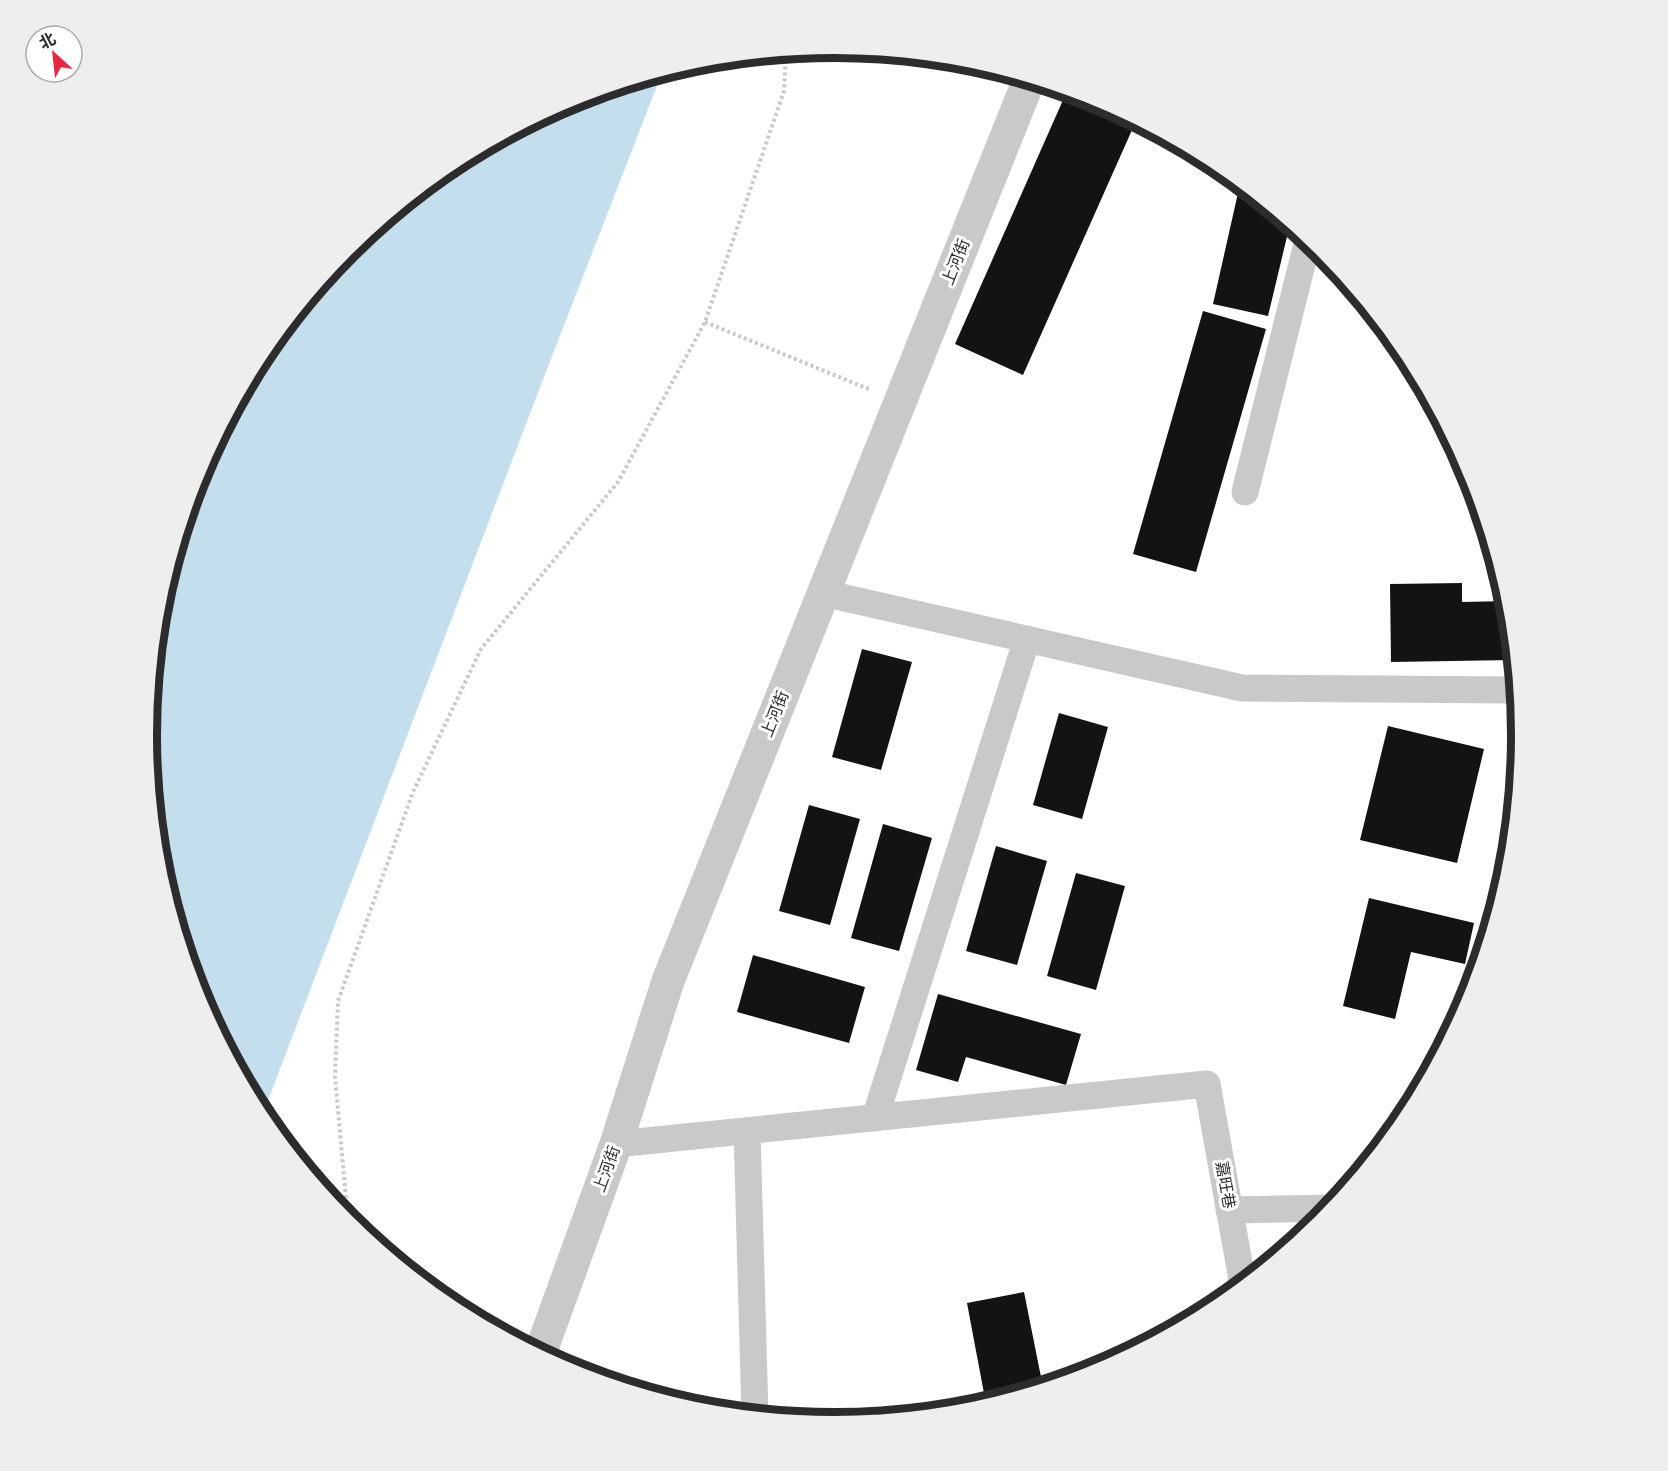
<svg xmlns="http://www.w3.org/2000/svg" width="1668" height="1471" font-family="'Varela Round','Noto Sans SC',sans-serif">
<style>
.water{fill:#c3deec}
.building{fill:#131313}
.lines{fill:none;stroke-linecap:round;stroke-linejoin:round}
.path{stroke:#c9c9c9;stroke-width:4;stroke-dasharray:3 3;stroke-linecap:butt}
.minor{stroke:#c9c9c9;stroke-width:27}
.tertiary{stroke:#c9c9c9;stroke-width:33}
.labels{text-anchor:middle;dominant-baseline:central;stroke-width:6;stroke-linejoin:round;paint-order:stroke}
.street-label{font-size:16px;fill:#2c2c2c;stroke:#fff}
.rim{fill:none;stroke:#2c2c2c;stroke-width:8}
</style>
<rect width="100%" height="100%" fill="#fff"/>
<polygon class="water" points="662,73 542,382 262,1116 199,998 160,869 147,735 160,601 199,472 263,353 348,249 452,164 571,100"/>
<g class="building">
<polygon points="1067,91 1097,100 1136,121 1023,375 955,344"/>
<polygon points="1240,184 1290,224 1268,316 1213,304"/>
<polygon points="1203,311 1266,329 1196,572 1133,554"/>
<polygon points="1462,583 1462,602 1508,601 1514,660 1391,662 1390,584"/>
<polygon points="862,649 912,662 881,770 832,757"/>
<polygon points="1059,713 1108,727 1082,819 1033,805"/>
<polygon points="1388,726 1484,749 1457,863 1360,840"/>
<polygon points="809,805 860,819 830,925 779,911"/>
<polygon points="883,824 932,838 899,951 851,938"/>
<polygon points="996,846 1047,861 1017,965 966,951"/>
<polygon points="1076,873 1125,886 1096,990 1047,976"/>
<polygon points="1369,898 1474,923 1465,964 1411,952 1395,1019 1343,1006"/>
<polygon points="753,955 865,987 849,1043 737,1012"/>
<polygon points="938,994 1081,1034 1066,1085 966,1057 958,1082 916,1070"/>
<polygon points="1024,1292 1043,1387 986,1404 967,1303"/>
</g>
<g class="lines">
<g class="path">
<polyline points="705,322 871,390"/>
<polyline points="348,1222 335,1076 338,1001 413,792 481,649 618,482 705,322 784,91 786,53"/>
</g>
<g class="minor">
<polyline points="1245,492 1308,240"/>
<polyline points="823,593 1242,688 1517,690"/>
<polyline points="875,1118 1027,639"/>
<polyline points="747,1131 755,1415"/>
<polyline points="616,1144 1207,1084 1243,1285"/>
<polyline points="1229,1210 1331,1208"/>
</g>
<polyline class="tertiary" points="540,1354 616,1144 668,981 1029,80"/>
</g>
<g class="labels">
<g class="street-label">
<text transform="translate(956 262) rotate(-68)">上河街</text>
<text transform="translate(775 714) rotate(-68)">上河街</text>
<text transform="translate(607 1169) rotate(-70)">上河街</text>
<text transform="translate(1225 1185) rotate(80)">嘉旺巷</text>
</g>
</g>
<path d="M0 0H1668V1471H0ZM157 735a677 677 0 1 1 1354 0a677 677 0 1 1-1354 0Z" fill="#eee" fill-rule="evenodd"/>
<path class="rim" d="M157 735a677 677 0 1 1 1354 0a677 677 0 1 1-1354 0Z"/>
<g transform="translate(54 54) rotate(333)"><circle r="28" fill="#ffffff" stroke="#ababab" stroke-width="1.5"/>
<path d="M0-4.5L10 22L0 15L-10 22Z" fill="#ed253d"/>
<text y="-9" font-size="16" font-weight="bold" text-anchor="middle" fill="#2c2c2c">北</text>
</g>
</svg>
